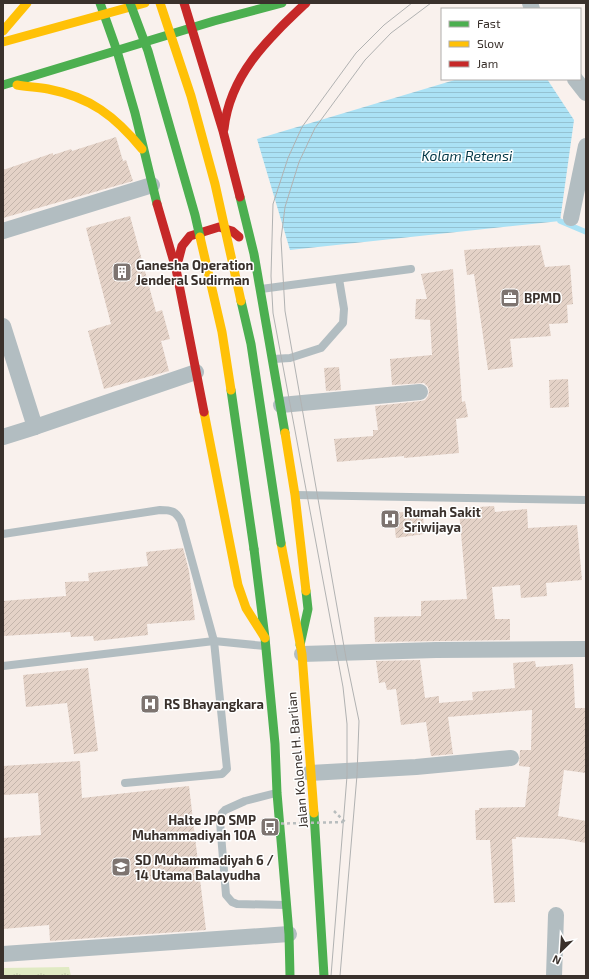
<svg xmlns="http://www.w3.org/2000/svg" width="589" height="979" font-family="'Exo 2',sans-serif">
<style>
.grass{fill:url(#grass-tufts)}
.water{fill:url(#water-rules)}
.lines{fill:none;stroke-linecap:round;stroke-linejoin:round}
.stream{stroke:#abe2f5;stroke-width:5.5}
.building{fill:url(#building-hatch)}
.path{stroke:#b8bdbe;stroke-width:2.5;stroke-dasharray:3 3;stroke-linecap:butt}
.lane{stroke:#b2bdc1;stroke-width:8}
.street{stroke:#b2bdc1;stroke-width:16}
.fast{stroke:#4caf50;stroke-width:9}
.slow{stroke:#ffc107;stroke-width:9}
.jam{stroke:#c62828;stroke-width:9}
.tram{stroke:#b1b2b2;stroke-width:1}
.path-bridge{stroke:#b8bdbe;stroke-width:2.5;stroke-dasharray:3 3;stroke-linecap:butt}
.fast-bridge{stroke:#4caf50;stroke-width:9}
.slow-bridge{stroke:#ffc107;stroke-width:9}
.labels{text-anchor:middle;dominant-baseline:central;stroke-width:3;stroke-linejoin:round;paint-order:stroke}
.poi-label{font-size:13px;font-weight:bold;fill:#3a312c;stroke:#fff;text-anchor:start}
.street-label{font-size:13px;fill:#3a312c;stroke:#fff}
.water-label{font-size:14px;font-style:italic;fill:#033746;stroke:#fff}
</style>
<defs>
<pattern id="grass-tufts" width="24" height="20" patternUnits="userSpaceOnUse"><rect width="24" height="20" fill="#e0eac3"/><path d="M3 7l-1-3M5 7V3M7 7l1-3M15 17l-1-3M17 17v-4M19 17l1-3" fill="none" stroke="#c1c9a8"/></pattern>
<pattern id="water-rules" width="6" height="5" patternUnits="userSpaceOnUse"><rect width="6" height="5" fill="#abe2f5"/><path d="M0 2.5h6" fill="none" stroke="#94c2d2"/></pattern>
<pattern id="building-hatch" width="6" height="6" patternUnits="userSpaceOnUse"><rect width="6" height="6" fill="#e4d2c7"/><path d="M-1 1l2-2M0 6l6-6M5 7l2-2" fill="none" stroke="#c4b5ab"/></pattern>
</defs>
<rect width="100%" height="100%" fill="#f9f1ed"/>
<polygon class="grass" points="69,967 71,976 3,976 3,968"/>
<polygon class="water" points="458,79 547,79 574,120 560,221 290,250 257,139"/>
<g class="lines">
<polyline class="stream" points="560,221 586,232"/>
</g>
<g class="building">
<polygon points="116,137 123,161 126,160 133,181 3,218 3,170 53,153 53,155 71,149 72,151"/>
<polygon points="130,216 156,312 162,310 170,339 161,341 169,371 104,389 88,331 111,324 86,228"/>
<polygon points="540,245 545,267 570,265 573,304 567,305 568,323 549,324 551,336 510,339 513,367 488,370 474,274 467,275 464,250"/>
<polygon points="453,269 462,402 465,401 468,417 456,419 459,453 404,458 404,456 337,462 334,439 373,436 373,430 378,430 375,406 421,401 425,400 428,396 429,392 428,387 424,383 392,385 390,359 432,355 430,320 415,319 416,299 427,299 421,274"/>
<polygon points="339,367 341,390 326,391 324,368"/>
<polygon points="568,379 569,407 550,408 549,380"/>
<polygon points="494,506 495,512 527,509 528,528 577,525 582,580 546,583 547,596 521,598 520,585 492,587 495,619 510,619 510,640 375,642 374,617 421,616 421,601 467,599 459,512 464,512 464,508"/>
<polygon points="423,510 424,534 396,538 393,513"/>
<polygon points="183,548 189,571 195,620 147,624 148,635 94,641 93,636 71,637 70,632 3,636 3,601 66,596 65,582 89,581 88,573 148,566 146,552"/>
<polygon points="420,660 425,698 439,696 439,703 473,700 472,692 515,688 513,663 535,661 536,667 573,664 575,708 586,708 586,773 564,770 558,816 586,821 586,843 564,839 516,837 516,839 512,839 515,902 494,903 490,840 476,840 475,810 479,810 479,808 525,807 530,767 519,766 520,750 531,750 532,710 448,717 453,754 431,756 426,722 401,725 396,689 387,690 385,682 379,683 376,661"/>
<polygon points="88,668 98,751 74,754 67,703 26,707 23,675"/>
<polygon points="80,761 82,798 189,786 206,930 50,941 49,925 3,929 3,838 41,835 38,793 3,795 3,766"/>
</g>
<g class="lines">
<polyline class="path" points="334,811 345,822"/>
<g class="lane">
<polyline points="261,289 411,269"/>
<polyline points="273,359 290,358 321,348 343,323 344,309 339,279"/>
<polyline points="295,495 586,500"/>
<path d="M3,534l157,-24c11,0 16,1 21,11l33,120 13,128 -5,5 -97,9"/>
<polyline points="3,666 214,641 265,646"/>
<polyline points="276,793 245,801 225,810 222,813 220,822 226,895 232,902 237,904 286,905"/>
</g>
<g class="street">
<polyline points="530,3 532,9"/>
<polyline points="575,79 586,93"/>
<polyline points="571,218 586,146"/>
<polyline points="3,231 152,185"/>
<polyline points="3,326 35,427"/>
<polyline points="281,405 420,392"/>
<polyline points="3,437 35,427 196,372"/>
<polyline points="302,654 436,650 586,649"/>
<polyline points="310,773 416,767 511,758"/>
<polyline points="3,954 289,934"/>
<polyline points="554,976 556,915"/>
</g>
<g class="fast">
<polyline points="100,3 117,51 135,113 157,204"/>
<polyline points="3,85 214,21 282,3"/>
<polyline points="240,197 254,254 285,433"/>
<polyline points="254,549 265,638 275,744 277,793 289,934 290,976"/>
<polyline points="300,645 308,609 306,591"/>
<polyline points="314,813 324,976"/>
</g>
<g class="slow">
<polyline points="3,31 27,3"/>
<polyline points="3,42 145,3"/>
<path d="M17,85c10,2 21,2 31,4 42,8 67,27 94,60"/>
<polyline points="204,412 238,585 246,608 265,638"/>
<polyline points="285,433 295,495 306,591"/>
<polyline points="281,543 302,654 314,813"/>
</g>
<g class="jam">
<polyline points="184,3 223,131 240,197"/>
<path d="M224,129c6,-55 44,-90 82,-126"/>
<polyline points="157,204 176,269 204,412"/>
<polyline points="176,269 182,246 190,236 219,227 232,231 239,237"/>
</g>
<g class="tram">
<polyline points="331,976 347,776 347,724 343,687 273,313 271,276 273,204 288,158 302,127 356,53 384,25 412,3"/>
<polyline points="340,976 357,775 359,721 346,658 285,311 281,239 285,207 299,162 315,128 365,60 391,33 431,3"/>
</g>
<polyline class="path-bridge" points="263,824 345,822"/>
<g class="fast-bridge">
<polyline points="130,3 148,51 195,215 200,237"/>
<polyline points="241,301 251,344 281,543"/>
<polyline points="231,390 254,549"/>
</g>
<g class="slow-bridge">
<polyline points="160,3 191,96 215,184 241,301"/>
<polyline points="200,237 222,332 231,390"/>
</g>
</g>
<defs>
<symbol id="building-square" viewBox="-11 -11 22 22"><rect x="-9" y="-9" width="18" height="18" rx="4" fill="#7d7470" stroke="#fff"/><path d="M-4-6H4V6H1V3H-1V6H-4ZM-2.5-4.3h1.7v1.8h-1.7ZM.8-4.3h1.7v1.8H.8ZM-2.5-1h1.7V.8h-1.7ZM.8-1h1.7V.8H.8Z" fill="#fff"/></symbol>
<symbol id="office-square" viewBox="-11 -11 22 22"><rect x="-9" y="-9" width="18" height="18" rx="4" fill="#7d7470" stroke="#fff"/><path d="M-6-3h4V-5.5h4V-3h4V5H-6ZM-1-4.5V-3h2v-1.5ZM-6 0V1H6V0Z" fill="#fff"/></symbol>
<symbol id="hospital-square" viewBox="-11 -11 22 22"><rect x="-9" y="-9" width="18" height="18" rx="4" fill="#7d7470" stroke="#fff"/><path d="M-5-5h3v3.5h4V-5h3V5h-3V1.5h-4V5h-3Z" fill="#fff"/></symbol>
<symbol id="bus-square" viewBox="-11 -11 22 22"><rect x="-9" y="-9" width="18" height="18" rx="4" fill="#7d7470" stroke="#fff"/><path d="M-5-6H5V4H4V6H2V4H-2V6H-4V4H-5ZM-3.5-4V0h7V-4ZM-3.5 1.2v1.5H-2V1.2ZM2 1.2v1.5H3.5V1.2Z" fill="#fff"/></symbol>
<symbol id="school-square" viewBox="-11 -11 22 22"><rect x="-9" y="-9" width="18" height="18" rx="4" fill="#7d7470" stroke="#fff"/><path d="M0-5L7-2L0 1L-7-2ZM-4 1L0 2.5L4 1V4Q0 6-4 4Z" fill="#fff"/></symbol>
</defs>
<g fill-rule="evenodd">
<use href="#building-square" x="111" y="261" width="22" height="22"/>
<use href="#office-square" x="499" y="287" width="22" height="22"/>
<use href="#hospital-square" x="379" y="508" width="22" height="22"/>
<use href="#hospital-square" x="139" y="693" width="22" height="22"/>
<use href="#bus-square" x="259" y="816" width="22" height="22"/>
<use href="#school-square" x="110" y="856" width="22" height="22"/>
</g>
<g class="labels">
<g class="poi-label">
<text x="136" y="265">Ganesha Operation<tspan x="136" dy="15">Jenderal Sudirman</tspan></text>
<text x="524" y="298">BPMD</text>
<text x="404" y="512">Rumah Sakit<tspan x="404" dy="15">Sriwijaya</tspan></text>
<text x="164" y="704">RS Bhayangkara</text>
<text x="256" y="820" text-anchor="end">Halte JPO SMP<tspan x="256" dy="15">Muhammadiyah 10A</tspan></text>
<text x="135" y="860">SD Muhammadiyah 6 /<tspan x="135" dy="15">14 Utama Balayudha</tspan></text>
</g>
<g class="street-label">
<text transform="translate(297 760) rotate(-95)">Jalan Kolonel H. Barlian</text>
</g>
<g class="water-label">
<text x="467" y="155">Kolam Retensi</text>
</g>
</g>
<rect width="589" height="979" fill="none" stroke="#3a312c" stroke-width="8"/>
<rect x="441" y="8" width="140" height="72" fill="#ffffff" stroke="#b0adab"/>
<rect x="449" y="21" width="20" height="6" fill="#4caf50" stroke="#b0adab"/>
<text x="477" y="28" font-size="12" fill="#3a312c">Fast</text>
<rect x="449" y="41" width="20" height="6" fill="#ffc107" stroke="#b0adab"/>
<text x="477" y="48" font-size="12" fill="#3a312c">Slow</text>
<rect x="449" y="61" width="20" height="6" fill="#c62828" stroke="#b0adab"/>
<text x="477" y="68" font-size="12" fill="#3a312c">Jam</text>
<g transform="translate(561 951) rotate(205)" stroke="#ffffff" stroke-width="3" paint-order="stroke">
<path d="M0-3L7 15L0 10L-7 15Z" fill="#3a312c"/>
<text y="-6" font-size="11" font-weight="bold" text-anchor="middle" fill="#3a312c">N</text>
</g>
</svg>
